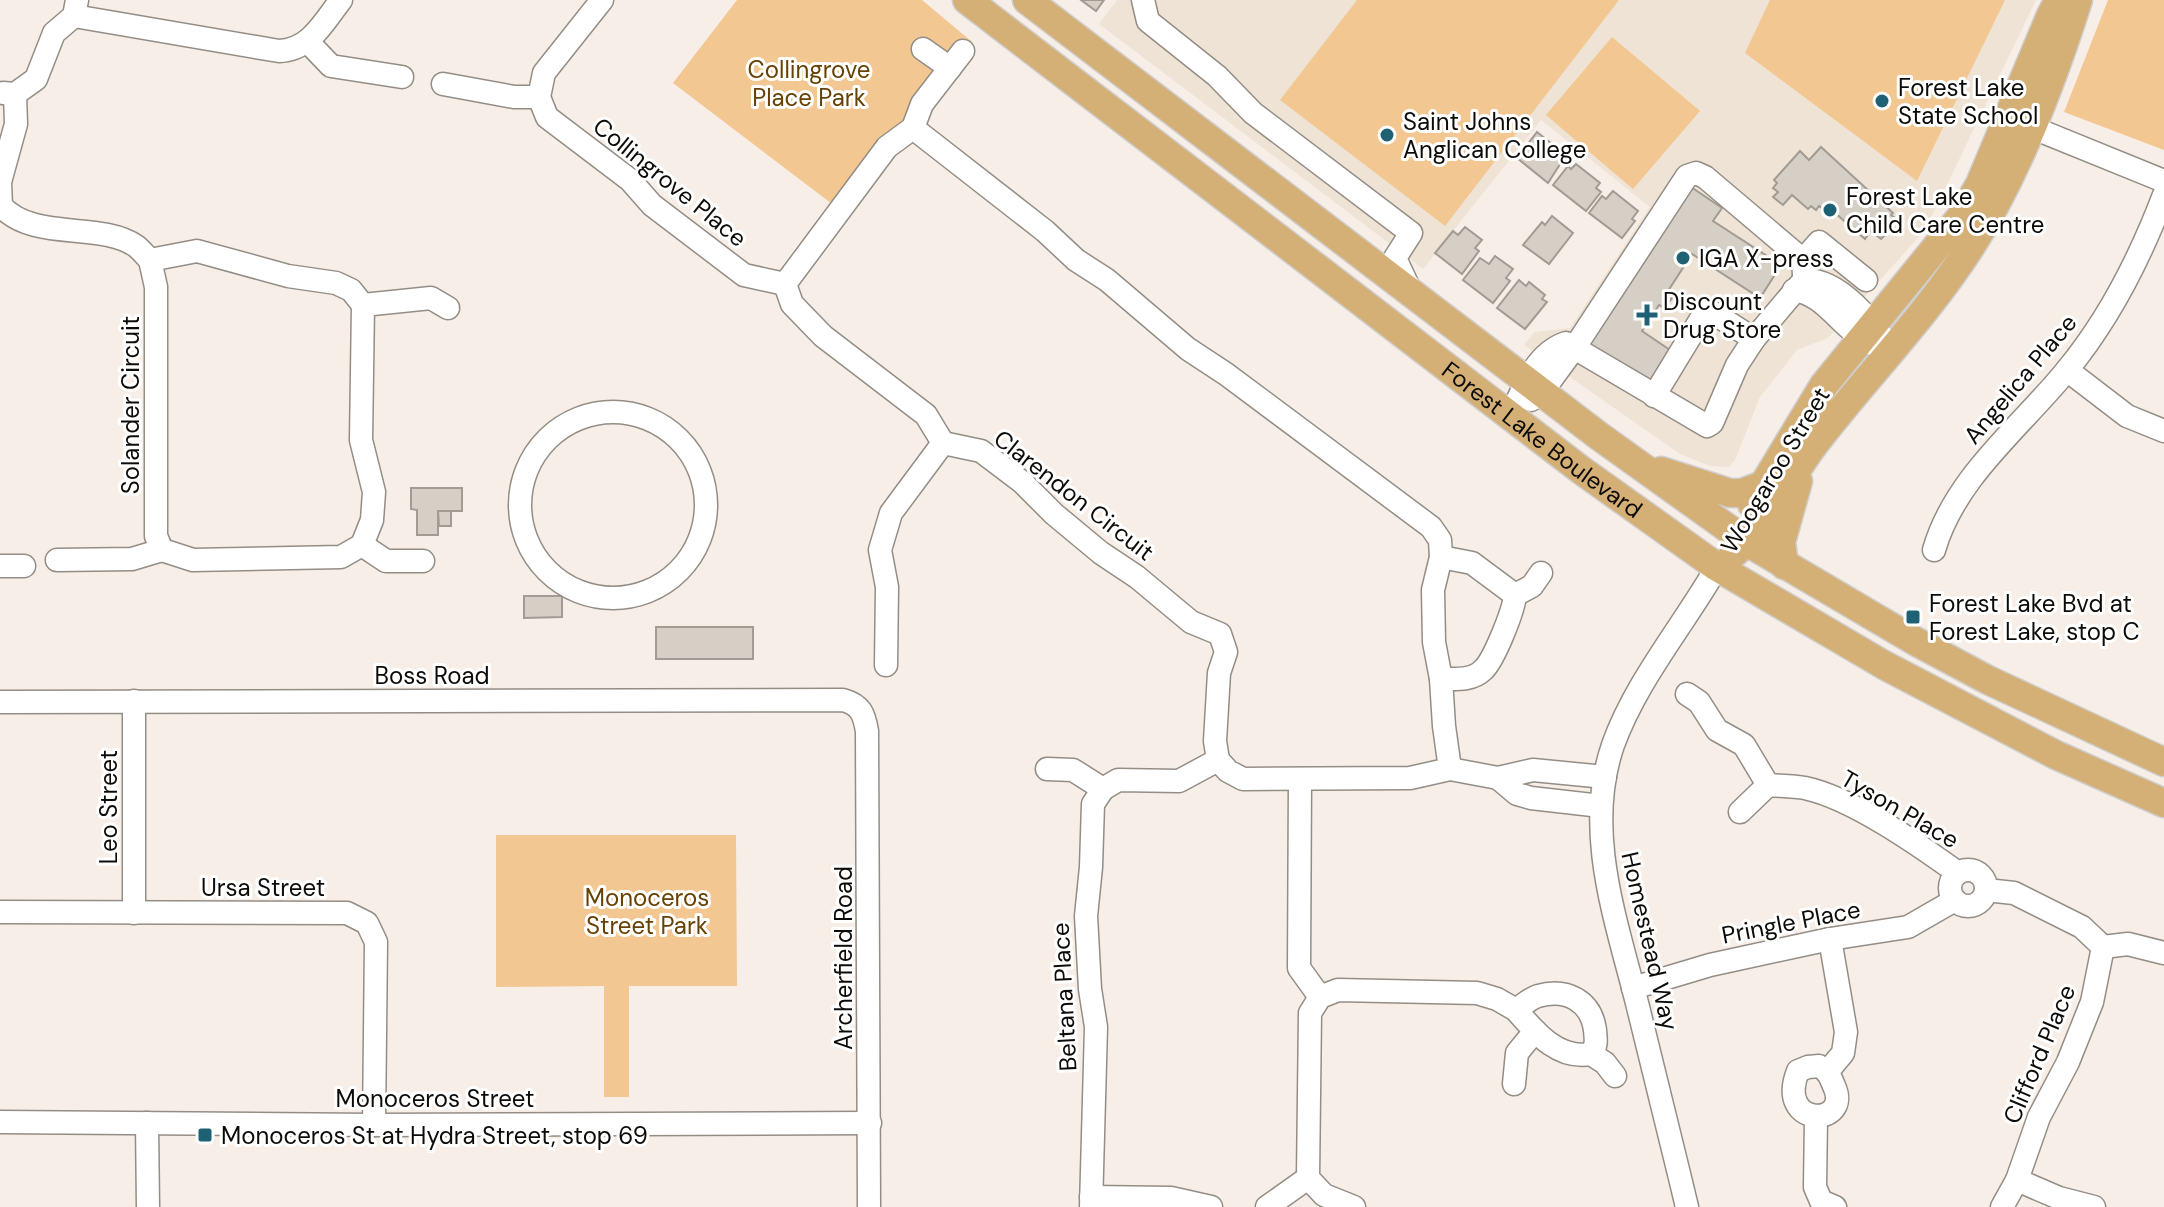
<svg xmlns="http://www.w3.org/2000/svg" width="2164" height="1207" font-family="'DM Sans',sans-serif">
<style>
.built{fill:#eee3d4}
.green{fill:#f2c792}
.building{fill:#d6cfc6;stroke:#a19b93;stroke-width:2}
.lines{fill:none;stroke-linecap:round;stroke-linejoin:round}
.minor-casing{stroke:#948d85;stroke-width:25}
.major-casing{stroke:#cfcece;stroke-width:31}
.minor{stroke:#fff;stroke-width:22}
.major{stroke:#d4b077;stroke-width:28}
.poi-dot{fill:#1e6074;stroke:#fff;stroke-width:3}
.labels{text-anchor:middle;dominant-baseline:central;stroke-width:6;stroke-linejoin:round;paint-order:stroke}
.park-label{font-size:24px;fill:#664102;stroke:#fff}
.poi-label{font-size:24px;fill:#0d0b08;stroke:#fff;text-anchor:start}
.street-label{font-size:24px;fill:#0d0b08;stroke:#fff}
</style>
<rect width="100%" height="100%" fill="#f7efe7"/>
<polygon class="built" points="1117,0 2036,0 1925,230 1828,338 1797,350 1760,397 1735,460 1729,467 1710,466 1680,454 1524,345 1534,332 1570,328 1650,207 1541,120 1423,269 1099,24"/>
<g class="green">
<polygon points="737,0 922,0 971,41 840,210 673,83"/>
<polygon points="1357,0 1619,0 1445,226 1280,100"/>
<polygon points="1770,0 2005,0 1917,181 1745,53"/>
<polygon points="2108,0 2164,0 2164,150 2064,112"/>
<polygon points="1612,37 1700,111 1633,189 1546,115"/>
<polygon points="496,835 736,835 737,986 629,986 629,1097 604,1097 604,986 496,987"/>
</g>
<g class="building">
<polygon points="1081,0 1104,0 1096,11"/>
<polygon points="1537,132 1566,155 1548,183 1517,158"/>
<polygon points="1821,147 1893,213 1891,215 1895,218 1888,226 1891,229 1881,239 1871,231 1865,239 1827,206 1824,210 1819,206 1816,210 1811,206 1808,209 1792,195 1783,205 1773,197 1778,192 1773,188 1777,183 1774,180 1800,151 1809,160"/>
<polygon points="1576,164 1600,183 1596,188 1601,192 1586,211 1553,185 1568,166 1571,169"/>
<polygon points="1691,187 1722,208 1713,221 1781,265 1760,298 1692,254 1668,291 1674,295 1665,308 1659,305 1642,331 1670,350 1648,384 1588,345"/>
<polygon points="1613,191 1638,211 1632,219 1635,221 1622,238 1589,213 1602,196 1606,199"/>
<polygon points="1552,216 1573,233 1549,264 1523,245 1542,222 1545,225"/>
<polygon points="1465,227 1482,240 1475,248 1479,251 1462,274 1435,253 1453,231 1458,235"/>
<polygon points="1495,256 1513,269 1506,278 1510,281 1493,303 1463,280 1480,258 1489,264"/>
<polygon points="1519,280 1526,286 1529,282 1545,295 1542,299 1547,302 1525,329 1497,308"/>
<polygon points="411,488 462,488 462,511 438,511 438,535 417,535 417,510 411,509"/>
<polygon points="438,511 451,511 451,526 439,526"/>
<polygon points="524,596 562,596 562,617 524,618"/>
<rect x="656" y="627" width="97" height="32"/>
</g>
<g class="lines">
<defs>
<g id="minor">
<polyline points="602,0 544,73 539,97 547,117 630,180 652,205 744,275 785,284"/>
<polyline points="1143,0 1148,21 1217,76 1253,113 1411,233 1395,258 1410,290"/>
<path d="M74,16l205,35c31,-1 44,-28 62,-51"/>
<polyline points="308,42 331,66 402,77"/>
<polyline points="923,49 950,68"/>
<polyline points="963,51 922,104 913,128 887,147 785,284 792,304 823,336 926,415 943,443 981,451 1022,482 1054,514 1101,553 1137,577 1191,622 1220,634 1226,652 1219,673 1215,741 1218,760"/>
<polyline points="443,84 514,97 539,97"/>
<polyline points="3,93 15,94 36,79 54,33 74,16 77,0"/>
<path d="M15,94l1,30 -16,58 1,24c33,36 99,15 135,40 5,4 9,9 14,14"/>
<polyline points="2031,127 2164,181"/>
<polyline points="913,128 1045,231 1076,260 1107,280 1188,349 1226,374 1431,527 1440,540 1441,557 1433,590 1434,642 1441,679 1444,726 1450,769"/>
<polygon points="197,251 288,276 336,283 351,290 363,305 361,440 374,492 372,520 362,545 341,557 193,560 162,550 156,536 156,287 150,260"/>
<polyline points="1804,275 1803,260 1819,242 1866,280"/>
<path d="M1794,290c33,4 49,43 81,55"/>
<polyline points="363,305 431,298 448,308"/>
<polyline points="2067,370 2127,416 2164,431"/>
<polyline points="1654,396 1707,309 1754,339"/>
<polyline points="1531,400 1542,392 1575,347 1687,176 1696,173 1705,177 1803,260"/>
<circle cx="613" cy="505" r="93"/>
<path d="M1511,415c12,-27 25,-62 55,-72l141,83 5,-3 25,-58 17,-26 50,-59c35,-2 70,43 87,70"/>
<polyline points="362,545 386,561 423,561"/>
<path d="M1934,550c21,-73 86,-122 133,-180 43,-52 73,-112 97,-175"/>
<path d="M1441,557l31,6 43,32c-1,15 -21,65 -32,75 -11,11 -28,9 -42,9"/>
<polyline points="57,560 132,559 162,550"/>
<polyline points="0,566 24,566"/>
<polyline points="1515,595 1532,586 1541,573"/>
<polyline points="886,665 887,587 880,550 891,513 943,443"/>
<polyline points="1687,694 1699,702 1717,730 1744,745 1768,785 1740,812"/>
<path d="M0,702l843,-2c18,5 21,14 24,31l2,476"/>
<polyline points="1218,760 1228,771 1243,779 1410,778 1450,769 1498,778 1533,770 1605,777"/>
<polyline points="1047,769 1073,770 1103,789"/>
<polyline points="1498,778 1517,794 1531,798 1601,806"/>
<polyline points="1300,779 1299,968 1320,997"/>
<path d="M1768,785c12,1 25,1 37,3 47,10 114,57 153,85"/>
<circle cx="1968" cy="888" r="18"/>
<polyline points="1986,890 2014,893 2082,927 2103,947 2128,944 2164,953"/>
<polyline points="0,912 347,913 367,923 376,942 374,1125"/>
<polyline points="134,913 134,701"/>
<polyline points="1633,988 1710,965 1830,939 1908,927 1955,900"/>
<path d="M1591,1054c6,-9 5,-13 4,-24 -4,-29 -28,-42 -57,-34 -7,2 -15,9 -22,14 20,23 42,50 75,44l14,9 10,13"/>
<path d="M1819,1066c9,5 11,10 15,20 19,41 -59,43 -36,-15l10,-4z"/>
<polyline points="1828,1071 1843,1053 1846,1032 1830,939"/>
<polyline points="1514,1084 1517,1053 1535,1031"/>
<polyline points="1816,1118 1815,1187 1821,1201 1835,1207"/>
<polyline points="0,1122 374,1125 870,1123"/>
<polyline points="147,1123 148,1207"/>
<polyline points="2017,1180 2059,1198 2094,1207"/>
<polyline points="1091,1197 1171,1198 1211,1207"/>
<polyline points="1091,1207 1096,1027 1090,989 1086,916 1091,867 1093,804 1103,789 1118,780 1179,781 1218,760"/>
<polyline points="1267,1207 1308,1178"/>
<polyline points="1354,1207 1324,1195 1308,1178 1310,1013 1320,997 1338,990 1477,993 1497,999 1516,1010"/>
<path d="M1687,1207c-16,-67 -33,-134 -49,-200 -21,-85 -55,-175 -25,-262 23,-64 70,-119 104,-178"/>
<polyline points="2002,1207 2017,1180 2039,1117 2068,1062 2092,1002 2103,947"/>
</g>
<g id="major">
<path id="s1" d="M967,0l614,470 136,97 167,98 172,90 108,48"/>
<polyline points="1027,0 1599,436 1747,542 1915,641 1988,680 2164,762"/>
<polyline points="1661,471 1730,493 1742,493 1763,485"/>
<polyline points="1752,504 1824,385 1960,218 1980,184 2051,15 2059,0"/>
<path d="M1733,554c35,-29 55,-76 83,-112 51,-66 110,-126 155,-196 47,-73 81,-164 107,-246"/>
<polyline points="1784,565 1781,542 1798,481"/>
</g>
</defs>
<use href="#minor" class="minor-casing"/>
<use href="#major" class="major-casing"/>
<use href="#minor" class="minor"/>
<use href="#major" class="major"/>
</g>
<g class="poi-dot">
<circle cx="1882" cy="101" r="8"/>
<circle cx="1387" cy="135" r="8"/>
<circle cx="1830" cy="210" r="8"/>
<circle cx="1683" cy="258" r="8"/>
<path d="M1643 303h8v8h8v8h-8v8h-8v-8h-8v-8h8z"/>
<rect x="1905" y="609" width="16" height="16" rx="4"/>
<rect x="197" y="1127" width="16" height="16" rx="4"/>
</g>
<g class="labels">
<g class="park-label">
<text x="809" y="69">Collingrove<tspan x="809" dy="28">Place Park</tspan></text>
<text x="647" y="897">Monoceros<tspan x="647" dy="28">Street Park</tspan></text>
</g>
<g class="poi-label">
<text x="1898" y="87">Forest Lake<tspan x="1898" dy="28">State School</tspan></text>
<text x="1403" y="121">Saint Johns<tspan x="1403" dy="28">Anglican College</tspan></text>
<text x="1846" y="196">Forest Lake<tspan x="1846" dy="28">Child Care Centre</tspan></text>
<text x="1699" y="258">IGA X-press</text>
<text x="1663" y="301">Discount<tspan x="1663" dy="28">Drug Store</tspan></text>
<text x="1929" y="603">Forest Lake Bvd at<tspan x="1929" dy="28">Forest Lake, stop C</tspan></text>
<text x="221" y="1135">Monoceros St at Hydra Street, stop 69</text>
</g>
<g class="street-label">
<text transform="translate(670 182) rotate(39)">Collingrove Place</text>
<text transform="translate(2020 379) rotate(-50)">Angelica Place</text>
<text transform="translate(130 405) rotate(-90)">Solander Circuit</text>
<text stroke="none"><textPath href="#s1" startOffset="724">Forest Lake Boulevard</textPath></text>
<text transform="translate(1775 470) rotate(-59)">Woogaroo Street</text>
<text transform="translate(1074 495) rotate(38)">Clarendon Circuit</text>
<text x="432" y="675">Boss Road</text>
<text transform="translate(108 807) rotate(-90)">Leo Street</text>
<text transform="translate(1900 809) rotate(30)">Tyson Place</text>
<text x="263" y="887">Ursa Street</text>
<text transform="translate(1791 922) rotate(-11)">Pringle Place</text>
<text transform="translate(1650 941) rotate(77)">Homestead Way</text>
<text transform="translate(843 958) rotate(-90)">Archerfield Road</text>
<text transform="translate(1064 997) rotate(-93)">Beltana Place</text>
<text transform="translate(2039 1054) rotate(-67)">Clifford Place</text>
<text x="435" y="1098">Monoceros Street</text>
</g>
</g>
</svg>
